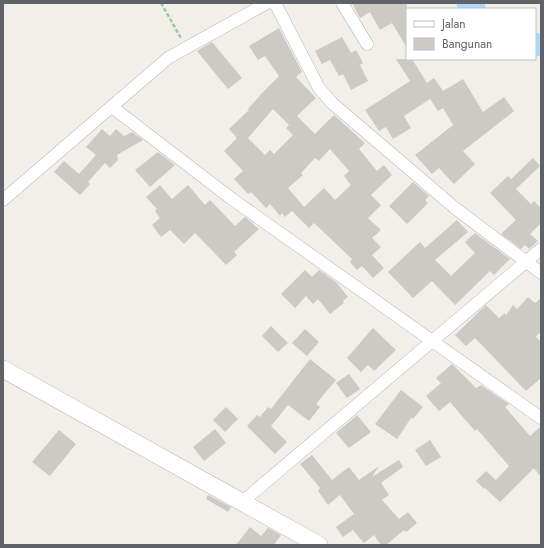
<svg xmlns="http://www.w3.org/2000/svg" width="544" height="548" font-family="Jost,sans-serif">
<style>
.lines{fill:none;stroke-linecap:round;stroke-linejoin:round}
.river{stroke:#aadaff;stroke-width:23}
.building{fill:#cccac5;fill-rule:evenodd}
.street-casing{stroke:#b5b8bc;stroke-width:13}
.secondary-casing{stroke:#b6babf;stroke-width:18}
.path{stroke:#9cc7a9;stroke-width:2.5;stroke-dasharray:4 2;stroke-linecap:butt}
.street{stroke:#fff;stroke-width:12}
.secondary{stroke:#fff;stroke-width:17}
</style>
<rect width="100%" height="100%" fill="#f1efe8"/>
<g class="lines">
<g class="river">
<polyline points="468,3 474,9"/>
<polyline points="535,44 541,45"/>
</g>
</g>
<g class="building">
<polygon points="352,3 407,3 407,48 392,23 380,30 370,12 360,18"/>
<path d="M279,28l23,44 -6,5 20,21 -19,18 18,18 19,-19 31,28 -6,6 18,22 7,-6 8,10 -21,20 10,10 -13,13 13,12 -9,8 9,9 -9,8 12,13 -11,10 -11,-12 -5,4 -7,-8 2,-3 -38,-36 -5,5 -17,-17 -7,6 -3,-4 -2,3 -10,-12 -4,4 -15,-16 -3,2 -14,-15 9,-8 -19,-20 13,-13 -8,-9 20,-19 -1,-1 15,-17 16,-16 -14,-20 -7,4 -9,-14zM273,109l16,16 -3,3 7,7 -19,19 -4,-4 -5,5 -17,-17zM330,149l19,22 -5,5 7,9 -16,15 -11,-12 -20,19 -16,-19 15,-13 -2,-2 14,-15 4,3z"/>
<polygon points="342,37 351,53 356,50 363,63 360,65 368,81 351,90 343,74 339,76 330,60 322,64 315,51"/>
<polygon points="212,42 242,78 228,89 197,51"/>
<polygon points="396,59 412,59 427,83 434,78 443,91 463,79 483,112 504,97 514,111 463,151 475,164 454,184 439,168 432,174 415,155 453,125 443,108 438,111 430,99 404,116 411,128 393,139 386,127 379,131 365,110 410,81"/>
<polygon points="102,129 110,136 116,129 124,136 132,132 143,140 117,155 118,160 110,168 105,163 88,182 90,184 80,195 54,172 64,161 79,174 96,155 86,147"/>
<polygon points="158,152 175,165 150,187 135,170"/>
<polygon points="533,158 540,166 516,189 531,204 534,201 541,208 541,223 530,234 538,241 529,249 525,245 521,249 501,234 516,220 490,193 508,176 511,179"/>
<polygon points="413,182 429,196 425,200 428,203 407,224 389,206"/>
<polygon points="160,185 172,199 188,185 205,205 210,200 235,226 245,217 259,229 234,252 237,255 226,265 195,233 184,244 170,230 161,237 152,225 160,218 155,211 157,209 146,197"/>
<polygon points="457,220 468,232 435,260 451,276 475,253 465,242 475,233 510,259 494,275 490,271 455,305 432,281 413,298 388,272 420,242 425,248"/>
<polygon points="305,270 312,277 319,270 336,282 348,297 343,301 344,303 330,314 318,299 313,304 306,296 295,308 281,294"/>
<polygon points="528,297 535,303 541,298 541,331 536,337 541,342 541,378 526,391 475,338 466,346 455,335 486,305 499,318 505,313 506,315 513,305 517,309"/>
<polygon points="271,326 288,343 278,352 262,336"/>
<polygon points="373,328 396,350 374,371 368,365 361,372 347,358"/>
<polygon points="305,329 319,342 307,356 292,343"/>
<polygon points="310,359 336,380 316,404 320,407 309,421 288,405 271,426 287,442 275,454 247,426 257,415 260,417 268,407 271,409"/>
<polygon points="452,364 476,388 481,385 509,404 505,407 530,436 541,426 541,477 534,468 500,502 485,488 484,489 476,481 486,471 496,480 509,466 477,429 475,431 450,402 439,411 426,396 441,383 436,378"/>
<polygon points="349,374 360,389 347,398 336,383"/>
<polygon points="401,390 423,407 413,419 411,418 397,439 375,424"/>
<polygon points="226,407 238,419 225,432 213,420"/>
<polygon points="357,415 371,432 349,448 336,433"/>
<polygon points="215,429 226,443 204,461 193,447"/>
<polygon points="59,430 76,444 50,476 32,462"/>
<polygon points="430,440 441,457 426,466 415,450"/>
<polygon points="312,455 332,480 349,467 359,480 379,466 372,477 399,460 403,467 381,483 389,495 382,500 399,519 408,512 417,523 406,532 404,530 386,545 381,545 374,535 364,543 353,530 343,537 336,527 354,514 340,495 328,505 318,491 320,488 300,464"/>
<polygon points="208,495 231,507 228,512 206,499"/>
<polygon points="250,527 261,536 268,528 281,535 274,545 236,545"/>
</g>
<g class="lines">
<defs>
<g id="street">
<polyline points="275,3 319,88 332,103 455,208 541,273"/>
<polyline points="342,3 367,44"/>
<polyline points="112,107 232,199 541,418"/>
<polyline points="3,200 168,58 267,3"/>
<polyline points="242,502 541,249"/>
</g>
<polyline id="secondary" points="3,369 319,545"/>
</defs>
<use href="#street" class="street-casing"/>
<use href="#secondary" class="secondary-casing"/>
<polyline class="path" points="161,3 181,38"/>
<use href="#street" class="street"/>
<use href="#secondary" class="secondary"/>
</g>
<rect width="544" height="548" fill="none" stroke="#5f6368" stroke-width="8"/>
<rect x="406" y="8" width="130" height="52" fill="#ffffff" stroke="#bfc1c3"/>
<rect x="414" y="21" width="20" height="6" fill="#ffffff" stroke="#bfc1c3"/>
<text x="442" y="28" font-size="12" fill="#5f6368">Jalan</text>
<rect x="414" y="38" width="20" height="12" fill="#cccac5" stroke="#bfc1c3"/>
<text x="442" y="48" font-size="12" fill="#5f6368">Bangunan</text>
</svg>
